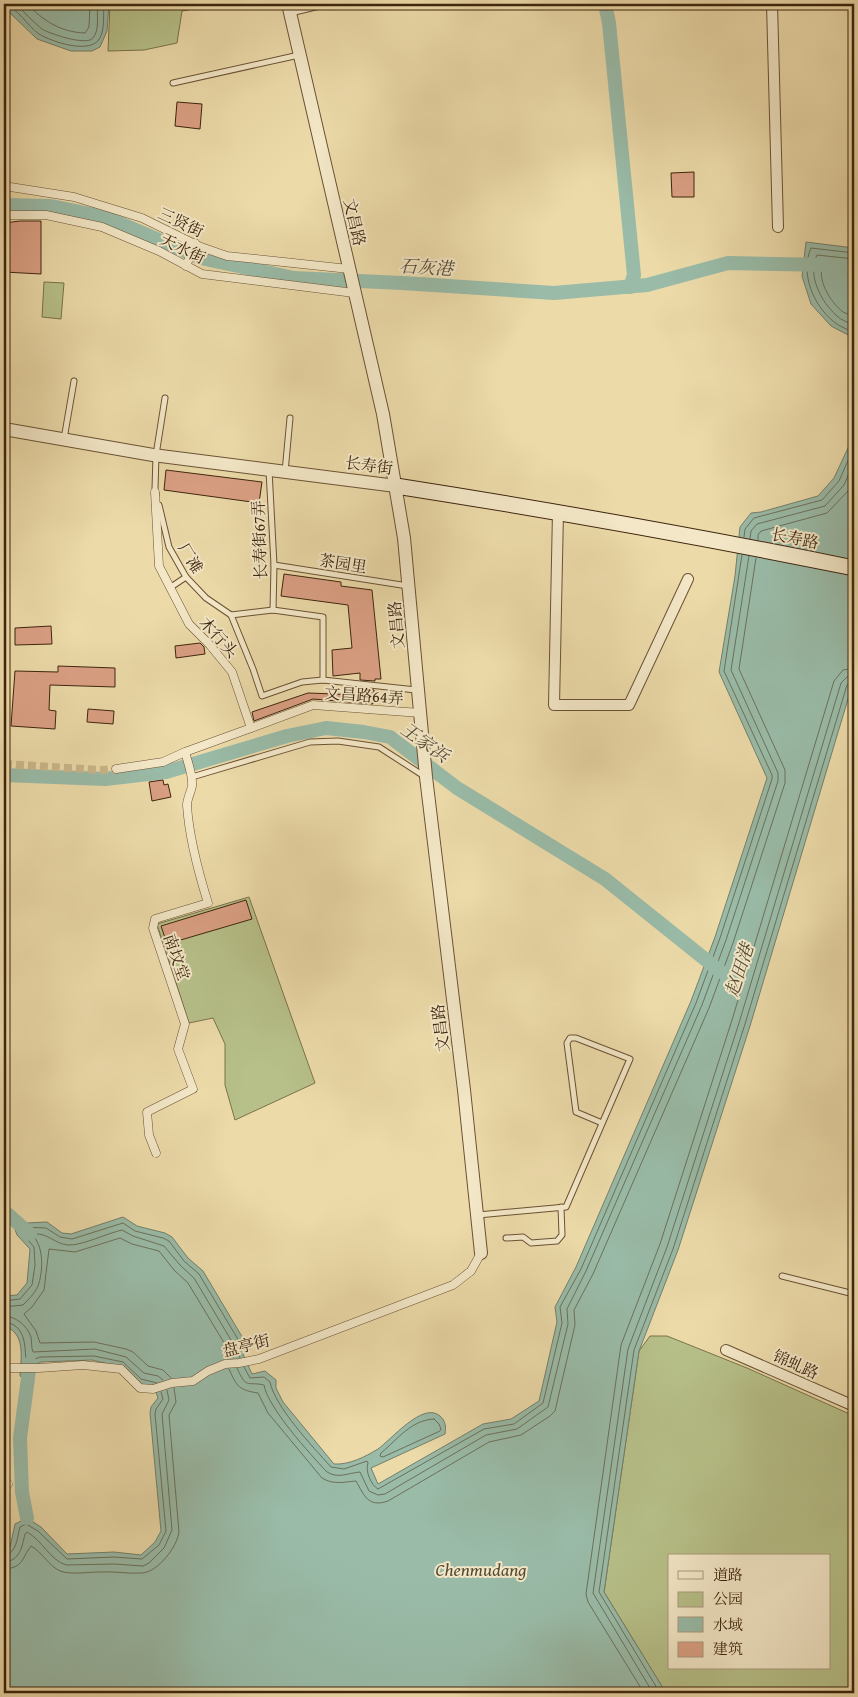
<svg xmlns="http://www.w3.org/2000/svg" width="858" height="1697" font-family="'Gentium Book Plus','Noto Serif SC',serif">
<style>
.green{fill:#b7c089;stroke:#7a724b;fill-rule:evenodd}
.water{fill:#99bba8;stroke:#757f6a}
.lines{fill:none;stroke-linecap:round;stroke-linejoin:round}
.shore{stroke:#6c705a;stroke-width:1}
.canal{stroke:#99bba8;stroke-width:14}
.building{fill:#dba084;stroke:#3e250d}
.pedestrian-tunnel{stroke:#c9b68a;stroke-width:8;stroke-dasharray:8 4;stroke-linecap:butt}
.service-casing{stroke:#6a5234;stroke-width:7}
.pedestrian-casing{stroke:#6a5234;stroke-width:9}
.minor-casing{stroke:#6a5234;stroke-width:12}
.tertiary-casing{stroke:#6a5234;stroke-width:14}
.secondary-casing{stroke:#3e250d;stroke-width:17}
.service{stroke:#f3e7c7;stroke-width:5}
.pedestrian{stroke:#f3e7c7;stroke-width:8}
.minor{stroke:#f3e7c7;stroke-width:10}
.tertiary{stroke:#f3e7c7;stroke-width:12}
.secondary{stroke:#f3e7c7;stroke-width:15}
.labels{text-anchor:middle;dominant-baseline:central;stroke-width:4;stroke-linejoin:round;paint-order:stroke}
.street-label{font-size:16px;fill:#3e250d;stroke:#f3e7c7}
.water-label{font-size:18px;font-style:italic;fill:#554a34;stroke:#f3e7c7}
</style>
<rect width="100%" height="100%" fill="#ecdaa9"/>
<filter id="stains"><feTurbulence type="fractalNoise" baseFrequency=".004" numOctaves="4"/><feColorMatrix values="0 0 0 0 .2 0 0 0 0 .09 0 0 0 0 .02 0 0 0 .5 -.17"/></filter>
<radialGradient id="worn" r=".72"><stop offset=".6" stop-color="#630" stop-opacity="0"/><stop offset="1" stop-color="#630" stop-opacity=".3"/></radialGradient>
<g class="green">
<polygon points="110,4 203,4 204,7 182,11 177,43 144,50 108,51"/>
<polygon points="44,282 64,283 61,319 42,317"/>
<polygon points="249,897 315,1083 235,1120 225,1085 225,1044 213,1018 189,1023 157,924"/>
<path d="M650,1336h17l80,32 107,48v277h-188l-62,-101 35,-241zM669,1556h160v112h-160z"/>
</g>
<g class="water">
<polygon points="4,4 109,4 107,31 100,47 92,51 71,51 37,39 8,11 4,10"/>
<polygon points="806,242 854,248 854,359 850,336 831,326 811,304 802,276"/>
<path d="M854,435v244l-104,347 -72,224 -39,101 -35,241 62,101h-662v-141l6,-5 5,-23 12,-6 14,9 26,27 47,-2 27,3 14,-13 6,-11 -11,-118 1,-6 7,-9 -4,-11 -15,-3 -18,-17 -29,-7 -51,2 -6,3 -2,12c-5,3 -8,3 -13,-1 1,-19 6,-43 -16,-50v-30l13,-1 10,-12 3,-34 -13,-14 -4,-11 3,-3 10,2 21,-1 15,11 9,1 52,-17 14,9 28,7 7,4 16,21 15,13 47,79 -7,4 9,20 13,-3 11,9v8l7,14 51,62c15,1 31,-7 44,-15 13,-9 45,-48 62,-33 6,5 6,12 5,18l-74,34 7,16 105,-60 28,-5 28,-18 18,-79 -2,-15 21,-40 115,-266 24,-64 52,-159 -48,-106 16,-96 5,-49 11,-14 10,-1 57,-16 16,-18z"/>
</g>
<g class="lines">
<g class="shore">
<path d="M16,4c8,8 17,18 26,25 8,5 42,16 50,10 8,-7 5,-26 5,-35"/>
<path d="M27,4c17,17 33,28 58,29l4,-6 1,-23"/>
<path d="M4,5c14,2 23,21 35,29 13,8 52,21 61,4 5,-10 3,-23 4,-34"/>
<path d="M854,253l-43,-5c-11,25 2,57 23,74 6,5 14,7 20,11"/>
<path d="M854,259l-37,-4c-10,20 4,47 20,61 4,4 12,7 17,9"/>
<path d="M854,267l-30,-4c-9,15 7,40 19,49 4,2 8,3 11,5"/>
<polyline points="744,537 745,529 754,518 822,500 839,481 854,447"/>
<polyline points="750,539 751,531 757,524 825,506 844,485 854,462"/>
<polyline points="758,540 758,535 761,531 827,513 849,490 854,480"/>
<polyline points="4,1301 20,1299 32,1285 35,1265 34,1247 21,1232 21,1227 46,1228 60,1237 72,1239 123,1223 135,1231 163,1238 169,1241 184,1261 199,1274 242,1346 239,1353 240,1358"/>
<path d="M4,1307l19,-2c5,-5 12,-12 15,-19 5,-14 6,-37 -4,-49l1,-3c13,-1 20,10 33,11 13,1 40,-12 54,-15l11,6 31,10 16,19 14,13 40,67 -1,13"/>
<path d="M4,1316c11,0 23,9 27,21 1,5 0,10 2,15l62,-3 31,8 18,16 14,3 5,4"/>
<path d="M4,1322c22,2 21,24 22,41"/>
<polyline points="30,1363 33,1360 40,1357 94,1356 123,1362 141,1379 157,1383"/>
<path d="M244,1367l6,11 14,-1 6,5c5,25 43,65 61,85l13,2 23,-8 1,2c-3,8 3,22 10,26l106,-60 30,-5 29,-21 19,-80 -2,-16 21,-38 115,-266 24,-65 52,-159v-4l-48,-104 18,-116"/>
<path d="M237,1368c10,22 9,13 27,17 4,23 46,69 63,87 11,7 21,1 33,0l9,19 9,4 7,-1 101,-59 31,-6 31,-22 20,-83 -1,-15 19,-38 116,-266 24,-65 52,-159v-8l-47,-103 18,-114"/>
<path d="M229,1369c8,18 10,21 29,24l10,20 54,65c11,7 22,4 34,3 8,14 12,27 32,20l101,-59 32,-7 29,-19 5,-5 20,-86 -1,-15 19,-36 116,-266 24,-65 52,-160v-13l-46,-101 17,-111"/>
<polyline points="171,1378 163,1370 148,1366 133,1352 126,1349 94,1342 40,1343 36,1331 24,1314 32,1307 44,1290 49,1249 75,1252 120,1238 132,1244 159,1251 174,1270 188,1283 226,1346 225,1359"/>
<path d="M434,1419l5,5 2,5 -1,2 -57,26 -3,-1 1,-3c17,-14 30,-33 53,-34z"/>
<path d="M4,1556c13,-3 13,-18 16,-29l6,-3 12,7 29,28 47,-2 28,2 17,-14 7,-14 -11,-117 1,-5 7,-10 -2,-7"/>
<path d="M4,1562c16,-1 18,-15 21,-28l2,-2c15,8 23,28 39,33l48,-1 29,2 6,-3 15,-15 8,-18 -10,-116 7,-14 -2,-10"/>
<path d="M4,1569c20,-1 18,-12 27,-23 11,6 18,20 29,25 11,4 28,1 39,1 15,-1 29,2 43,1 16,-1 35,-26 37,-41l-10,-117 7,-13 -2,-14"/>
<polyline points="644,1693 588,1602 586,1594 621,1345 660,1244 732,1020 834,681 843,670 854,668"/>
<polyline points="653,1693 593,1593 628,1349 667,1247 739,1023 841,683 847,677 854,675"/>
<polyline points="660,1693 599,1592 634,1350 673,1249 745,1024 847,685 850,682 854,681"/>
</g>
<g class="canal">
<polyline points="605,4 609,23 634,275 630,287"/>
<polyline points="4,205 51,206 105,217 201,258 294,278 402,283 554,293 647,285 728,263 830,265 854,271"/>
<polyline points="4,775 105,779 166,772 287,736 326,728 364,732 390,737 457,788 605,879 721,972"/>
<polyline points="4,1211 30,1234"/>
<polyline points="27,1518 22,1492 20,1438 30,1363"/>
</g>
</g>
<g class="building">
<polygon points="177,102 202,104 200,129 175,126"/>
<polygon points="694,172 694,197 672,197 671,173"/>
<polygon points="20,221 41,221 41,274 4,272 4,223"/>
<polygon points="166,470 262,482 259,503 164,490"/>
<polygon points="284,574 341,582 341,586 372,590 381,679 375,679 375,681 360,680 360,673 333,676 332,650 352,648 348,605 281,596"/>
<polygon points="51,626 52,644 15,645 15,628"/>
<polygon points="200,643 204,647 205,654 176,658 175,646"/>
<polygon points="58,666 115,668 115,687 50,685 49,710 56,711 55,729 11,726 15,671 58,672"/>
<polygon points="361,688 374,690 373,704 313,699 254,721 252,712 308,693 362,695"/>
<polygon points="88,709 114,711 113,724 87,722"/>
<polygon points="163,780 164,785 168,784 171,797 152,801 149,782"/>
<polygon points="246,900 252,919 167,944 161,926"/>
</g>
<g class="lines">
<polyline class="pedestrian-tunnel" points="4,764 101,770 116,769"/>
<defs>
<g id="service">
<polyline points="173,83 299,55"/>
<polyline points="64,439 74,381"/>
<polyline points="269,470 274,565 273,610"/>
<polyline points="285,472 290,418"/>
<polyline points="156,494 155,489 156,455 165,398"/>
<polyline points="159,505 169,547 186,577 206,598 231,615 273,610 323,617 323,680"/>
<polyline points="274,565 408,586"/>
<polyline points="171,587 186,577"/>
<polyline points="231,615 253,669 262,696 302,682 323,680 416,690"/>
<polyline points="192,777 310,742 338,741 379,747 424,776"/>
<polyline points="478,1215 566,1207 630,1059 576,1038 570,1038 567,1043 576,1112 602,1123"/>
<polyline points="506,1238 523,1237 531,1243 557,1241 562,1235 561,1207"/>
<polyline points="782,1276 854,1294"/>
</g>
<g id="pedestrian">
<polyline points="4,186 74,197 142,218 201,247 227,256 349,269"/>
<polyline points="4,215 46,215 102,227 159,251 202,274 354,293"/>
<polyline points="186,266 195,243"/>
<path d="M155,492l4,74 30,58 20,20 23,28 19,56 -66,24c3,11 8,23 7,34 -1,6 -5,13 -5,19 2,33 11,66 21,98l-53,16 -2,9 32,96 -7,25 15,40 -46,23 2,23 7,18"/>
<polyline points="251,728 313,705 420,713"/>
<polyline points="116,769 163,762 185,752"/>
<polyline points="4,1368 39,1368 83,1365 121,1369 140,1388 153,1389 172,1383 193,1381 208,1371 225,1364 239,1363 259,1359 453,1285 471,1271 481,1253"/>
<polyline points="4,1483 8,1484"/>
</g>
<g id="minor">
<polyline points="772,4 778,227"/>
<polyline points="289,11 318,4"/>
<polyline points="558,512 554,705 629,705 688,579"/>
<polyline points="726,1350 854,1406"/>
</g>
<g id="tertiary">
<polyline points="288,4 383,414 404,538 426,777 464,1090 481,1253"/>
<polyline points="4,429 153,455 396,486"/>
</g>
<path id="secondary" d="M396,486c153,24 306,51 458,82"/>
</defs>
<use href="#service" class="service-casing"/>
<use href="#pedestrian" class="pedestrian-casing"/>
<use href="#minor" class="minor-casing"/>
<use href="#tertiary" class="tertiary-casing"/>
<use href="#secondary" class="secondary-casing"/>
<use href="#service" class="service"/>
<use href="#pedestrian" class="pedestrian"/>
<use href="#minor" class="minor"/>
<use href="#tertiary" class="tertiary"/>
<use href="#secondary" class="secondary"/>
</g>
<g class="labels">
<g class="street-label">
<text transform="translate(181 222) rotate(25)">三贤街</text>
<text transform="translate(355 222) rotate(77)">文昌路</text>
<text transform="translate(183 248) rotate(26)">天水街</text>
<text transform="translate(369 465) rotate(7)">长寿街</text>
<text transform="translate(795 538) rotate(11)">长寿路</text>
<text transform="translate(259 540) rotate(-92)">长寿街67弄</text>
<text transform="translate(191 558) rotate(59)">厂滩</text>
<text transform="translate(343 563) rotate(9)">茶园里</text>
<text transform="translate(396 625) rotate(-95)">文昌路</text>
<text transform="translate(219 637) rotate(48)">木行头</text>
<text transform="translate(364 695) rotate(4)">文昌路64弄</text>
<text transform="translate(177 957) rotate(71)">南坟堂</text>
<text transform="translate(440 1028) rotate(-97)">文昌路</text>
<text transform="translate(246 1345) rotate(-14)">盘亭街</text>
<text transform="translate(796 1364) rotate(24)">锦虬路</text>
</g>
<g class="water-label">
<text transform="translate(426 267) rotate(3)">石灰港</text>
<text transform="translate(425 742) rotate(35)">王家浜</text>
<text transform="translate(739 970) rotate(-72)">赵田港</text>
<text x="481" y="1569">Chenmudang</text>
</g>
</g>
<rect width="858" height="1697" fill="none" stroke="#ecdaa9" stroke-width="20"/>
<rect x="5" y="5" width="848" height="1687" fill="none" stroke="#3e250d" stroke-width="2.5"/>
<rect x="10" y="10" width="838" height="1677" fill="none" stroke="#3e250d"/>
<rect x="668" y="1554" width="162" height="115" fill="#f3e7c7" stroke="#ab997d"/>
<rect x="678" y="1571" width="25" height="8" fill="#f3e7c7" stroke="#ab997d"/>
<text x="713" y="1580" font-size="15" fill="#3e250d">道路</text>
<rect x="678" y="1592" width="25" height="15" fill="#b7c089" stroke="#ab997d"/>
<text x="713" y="1604" font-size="15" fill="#3e250d">公园</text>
<rect x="678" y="1617" width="25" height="15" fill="#99bba8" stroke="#ab997d"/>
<text x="713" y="1630" font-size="15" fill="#3e250d">水域</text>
<rect x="678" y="1642" width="25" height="15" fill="#dba084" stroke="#ab997d"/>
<text x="713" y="1654" font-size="15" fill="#3e250d">建筑</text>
<rect width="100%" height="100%" filter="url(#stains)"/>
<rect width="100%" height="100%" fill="url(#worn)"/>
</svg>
